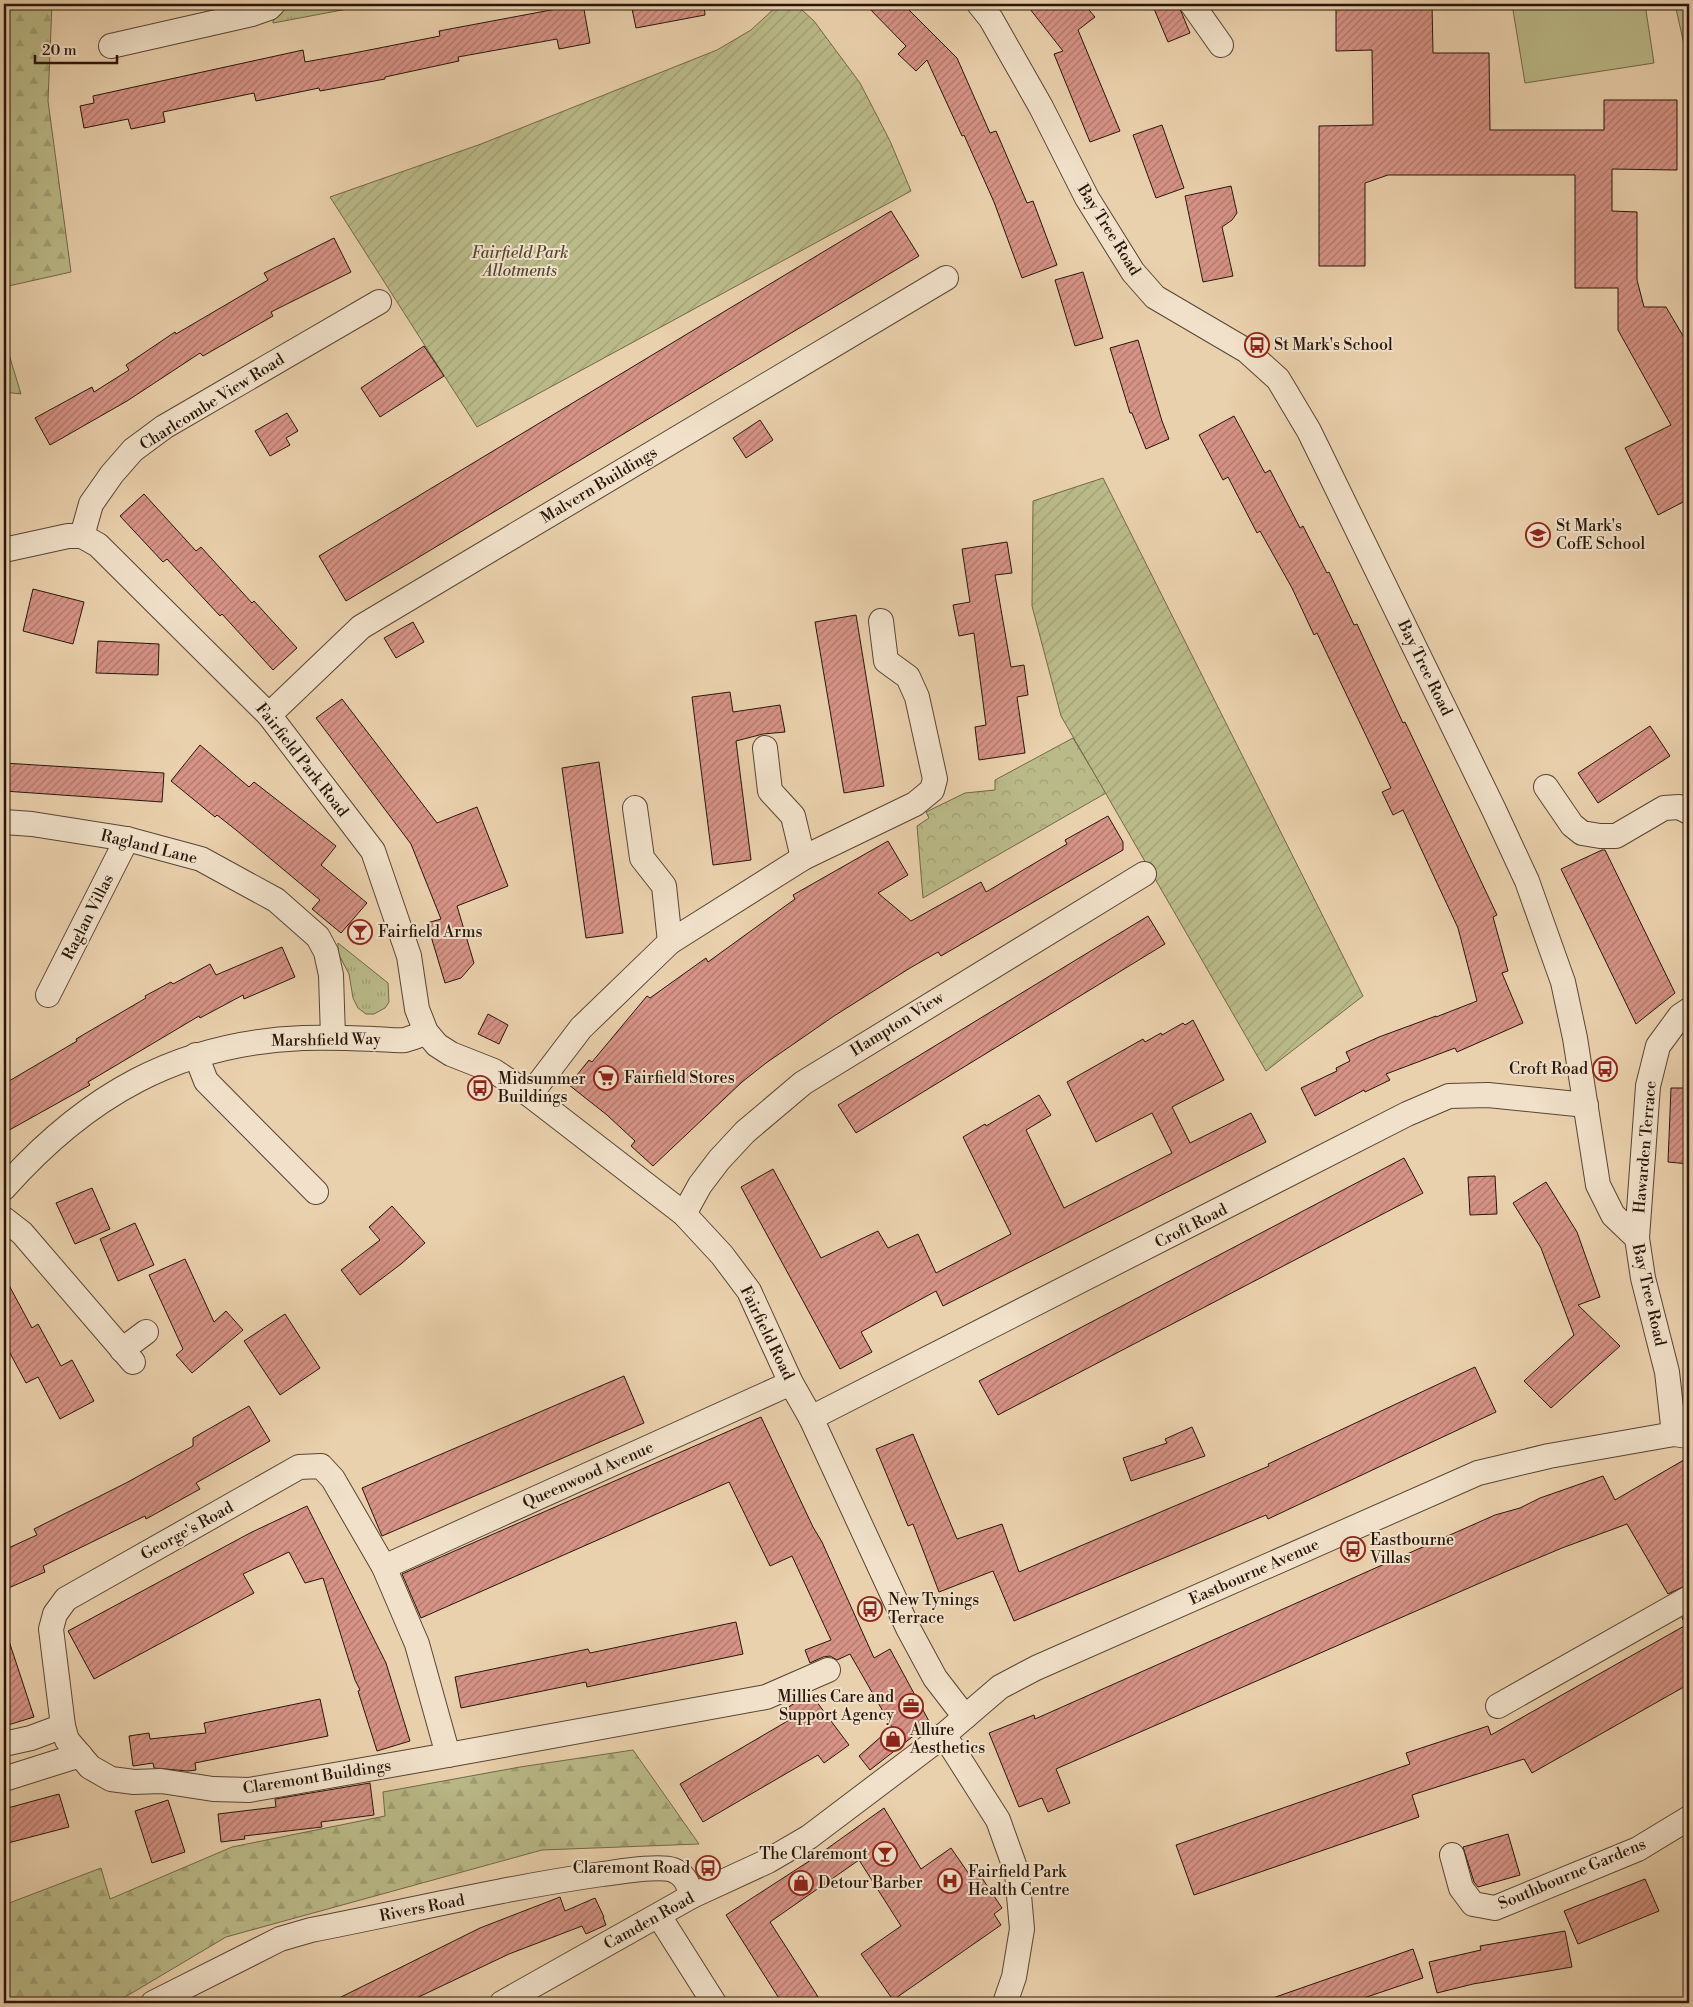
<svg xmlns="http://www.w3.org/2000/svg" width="1693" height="2007" font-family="'Libre Bodoni',serif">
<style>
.grass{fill:url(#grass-tufts);stroke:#716849}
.forest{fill:url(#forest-firs);stroke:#716849}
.park{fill:url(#park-crowns);stroke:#716849}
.garden{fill:url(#garden-furrows);stroke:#716849}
.pitch{fill:#baba88;stroke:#716849}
.building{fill:url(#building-hatch);stroke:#28160a}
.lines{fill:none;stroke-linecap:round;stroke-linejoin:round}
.street-casing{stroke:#584533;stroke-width:26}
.street{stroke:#f1e1ca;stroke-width:24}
.labels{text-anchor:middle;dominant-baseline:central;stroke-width:4;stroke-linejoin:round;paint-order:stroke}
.street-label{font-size:16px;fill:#28160a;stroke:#f1e1ca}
.park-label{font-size:16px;font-style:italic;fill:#544730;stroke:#f1e1ca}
.poi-label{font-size:16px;fill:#28160a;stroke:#f1e1ca;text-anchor:start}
</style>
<defs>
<pattern id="grass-tufts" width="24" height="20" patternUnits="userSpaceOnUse" patternTransform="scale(1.25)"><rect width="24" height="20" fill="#baba88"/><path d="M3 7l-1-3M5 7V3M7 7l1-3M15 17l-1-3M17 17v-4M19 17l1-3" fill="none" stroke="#a09f74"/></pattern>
<pattern id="forest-firs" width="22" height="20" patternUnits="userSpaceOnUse" patternTransform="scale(1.25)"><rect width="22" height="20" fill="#baba88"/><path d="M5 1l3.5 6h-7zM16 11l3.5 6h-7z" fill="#a09f74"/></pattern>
<pattern id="park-crowns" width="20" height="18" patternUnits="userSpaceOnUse" patternTransform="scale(1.25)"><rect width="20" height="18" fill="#baba88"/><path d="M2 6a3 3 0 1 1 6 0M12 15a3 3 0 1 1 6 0" fill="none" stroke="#a09f74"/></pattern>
<pattern id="garden-furrows" width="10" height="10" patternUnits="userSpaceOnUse" patternTransform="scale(1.25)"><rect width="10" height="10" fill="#baba88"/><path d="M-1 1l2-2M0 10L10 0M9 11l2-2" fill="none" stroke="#a09f74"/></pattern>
<pattern id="building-hatch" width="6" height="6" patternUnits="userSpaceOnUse" patternTransform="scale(1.25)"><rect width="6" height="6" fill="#d79386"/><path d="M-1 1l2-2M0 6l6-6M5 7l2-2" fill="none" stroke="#ae776c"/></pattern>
</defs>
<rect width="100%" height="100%" fill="#ead1ad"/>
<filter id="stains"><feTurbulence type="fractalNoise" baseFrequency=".004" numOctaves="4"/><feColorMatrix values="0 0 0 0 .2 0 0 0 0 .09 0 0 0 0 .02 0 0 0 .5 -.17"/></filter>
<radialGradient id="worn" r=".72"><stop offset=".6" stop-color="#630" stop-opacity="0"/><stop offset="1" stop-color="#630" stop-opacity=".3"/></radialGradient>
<g class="grass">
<polygon points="289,4 374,4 273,23 273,21"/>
<polygon points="338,943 388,983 389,1002 385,1008 374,1014 366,1014 358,1008 353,998 349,974 338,953"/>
</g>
<g class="forest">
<polygon points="4,4 52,4 48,101 71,272 4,287"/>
<polygon points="4,338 21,394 4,392"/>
<polygon points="633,1750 699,1844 542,1850 226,1937 115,2003 4,2003 4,1905 101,1868 110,1899 232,1847 385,1816 383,1792 520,1767"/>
</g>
<polygon class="park" points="1073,738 1106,793 923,898 917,826 929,818 926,812 965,793 995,790 995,780"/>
<g class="garden">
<polygon points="789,4 802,10 814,21 860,83 890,141 911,191 477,427 330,197 481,144 717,50 751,30 777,6"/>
<polygon points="1103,478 1363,996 1266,1071 1061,716 1032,606 1033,501"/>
</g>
<g class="pitch">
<polygon points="1512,4 1645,4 1654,63 1525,83"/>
<polygon points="1675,4 1689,4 1689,67"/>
</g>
<g class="building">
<polygon points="583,4 590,43 559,49 557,39 458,57 459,61 385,77 385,79 320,91 319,88 256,101 254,93 201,104 163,112 165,122 131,129 128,119 84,128 80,106 94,103 93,96 303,50 305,62 349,54 440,36 439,31"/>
<polygon points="631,4 704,4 705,15 636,28"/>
<polygon points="865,4 903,4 957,58 990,133 996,131 1027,203 1033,201 1057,265 1022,278 994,202 964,135 962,136 927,60 916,71 898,54 906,46"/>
<polygon points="1026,4 1084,4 1095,17 1078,30 1120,131 1090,142 1054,54 1063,51"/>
<polygon points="1152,4 1178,4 1190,33 1168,42"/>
<polygon points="1336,4 1432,4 1433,53 1489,53 1490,130 1604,130 1604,100 1677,100 1677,170 1612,169 1612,211 1637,212 1637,280 1644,307 1666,307 1689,346 1689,499 1658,515 1625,448 1671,425 1618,330 1618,288 1575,288 1575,175 1388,175 1365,183 1365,266 1319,266 1319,126 1373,125 1372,50 1336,51"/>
<polygon points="1162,125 1184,188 1156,198 1133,135"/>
<polygon points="1231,186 1237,213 1232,220 1222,227 1233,276 1203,282 1185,196"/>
<polygon points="891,211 919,256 346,601 319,556"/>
<polygon points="334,238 351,272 271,312 273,316 203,356 200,353 127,401 50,445 35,418 92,387 94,392 129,370 126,365 175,332 176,334 268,280 264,273"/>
<polygon points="1083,272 1103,338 1075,346 1055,280"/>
<polygon points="1138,340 1162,421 1169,439 1146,449 1132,413 1130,413 1110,348"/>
<polygon points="424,346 444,376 380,417 361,388"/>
<polygon points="287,413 298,431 286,438 290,445 270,456 255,431"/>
<polygon points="1234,416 1265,473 1270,470 1300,528 1303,526 1327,573 1329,572 1354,625 1357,624 1403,723 1405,722 1452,820 1497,915 1493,917 1508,971 1502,973 1523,1023 1457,1052 1455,1048 1386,1074 1390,1080 1365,1092 1364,1090 1315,1116 1301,1088 1337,1071 1336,1068 1350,1061 1346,1052 1379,1037 1436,1016 1436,1017 1477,1001 1458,928 1403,810 1393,815 1382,792 1391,788 1317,633 1314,635 1292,588 1260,531 1257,533 1228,477 1223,480 1199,435"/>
<polygon points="760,420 773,440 746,458 733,438"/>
<polygon points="144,494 196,551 201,547 252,603 254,601 297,648 273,670 222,614 220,616 167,559 163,562 120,516"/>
<polygon points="1007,542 1012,573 995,575 1011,667 1024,665 1028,695 1017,697 1025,753 979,760 975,727 986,725 974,633 959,636 953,605 970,602 962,549"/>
<polygon points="33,589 84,602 73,644 23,631"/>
<polygon points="856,615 884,786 844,793 815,622"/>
<polygon points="413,622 424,642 396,658 384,638"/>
<polygon points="98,641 159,644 158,675 96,673"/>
<polygon points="730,692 733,712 780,705 785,732 763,734 736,741 751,860 713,865 692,697"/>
<polygon points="342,699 437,823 477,807 508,886 457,906 474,963 461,978 445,983 427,923 441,919 411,844 316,718"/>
<polygon points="1650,726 1670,756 1598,803 1578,773"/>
<polygon points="200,745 249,787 254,782 336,846 321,865 367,903 341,933 312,909 320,900 236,830 217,815 215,817 171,781"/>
<polygon points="599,762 623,933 586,938 562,768"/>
<polygon points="4,763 164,773 162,802 4,791"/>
<polygon points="1108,816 1123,842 1123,850 941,956 938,952 910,968 834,1016 766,1063 742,1082 653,1166 631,1146 635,1141 607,1115 569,1085 589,1060 592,1062 647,996 650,998 706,958 708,962 795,899 793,895 888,841 908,875 878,893 911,921 981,882 986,892 1067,844 1065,840"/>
<polygon points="1602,850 1605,850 1675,993 1636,1024 1561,869"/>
<polygon points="1148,916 1165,944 856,1133 838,1105"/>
<polygon points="282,947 295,977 244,999 243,995 200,1018 199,1016 88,1082 90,1085 4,1133 4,1084 77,1041 76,1039 146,998 145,996 171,982 173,984 210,964 216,975"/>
<polygon points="488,1014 508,1025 499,1044 478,1034"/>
<polygon points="1193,1020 1224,1080 1172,1107 1190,1143 1251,1113 1266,1142 943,1306 936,1291 861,1332 872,1352 840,1369 741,1187 773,1169 821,1258 878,1231 888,1248 918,1234 936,1273 1011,1234 963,1137 985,1124 986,1126 1039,1095 1051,1115 1026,1130 1064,1208 1172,1153 1152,1113 1096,1142 1067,1082 1143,1039 1145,1042 1161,1033 1162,1035 1183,1023 1185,1025"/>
<polygon points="1671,1088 1689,1088 1689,1164 1668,1162"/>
<polygon points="1404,1158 1423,1193 998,1415 979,1381"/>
<polygon points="1495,1176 1497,1214 1470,1215 1468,1177"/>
<polygon points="1546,1182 1577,1232 1600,1297 1578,1305 1620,1346 1551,1408 1524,1381 1574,1335 1541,1248 1513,1203"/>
<polygon points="92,1188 110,1229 75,1244 56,1203"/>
<polygon points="392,1206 425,1243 401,1264 360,1295 341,1270 380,1240 369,1227"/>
<polygon points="135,1223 154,1265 118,1281 100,1239"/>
<polygon points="185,1259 214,1322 226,1311 243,1330 192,1373 176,1355 183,1349 149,1275"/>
<polygon points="4,1276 32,1328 38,1324 61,1366 72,1360 94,1401 60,1419 38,1377 26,1383 4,1342"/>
<polygon points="285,1314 320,1368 280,1395 244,1341"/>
<polygon points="1475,1367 1496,1412 1268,1519 1266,1515 1014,1621 993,1571 939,1592 913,1524 908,1526 876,1449 913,1434 957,1539 1002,1524 1019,1572 1269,1466 1268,1464"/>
<polygon points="624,1376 644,1423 382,1536 362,1488"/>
<polygon points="249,1406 270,1441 196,1483 200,1489 146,1519 145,1516 43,1566 45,1572 4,1590 4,1550 37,1535 34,1529 126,1483 193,1446 193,1438"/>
<polygon points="761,1417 813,1527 822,1542 874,1658 890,1649 930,1723 870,1770 859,1756 892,1727 850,1654 837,1660 830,1656 823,1657 810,1663 805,1650 831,1640 792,1556 770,1566 729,1482 421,1618 402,1574"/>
<polygon points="1192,1427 1205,1456 1131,1481 1123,1458 1167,1443 1165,1439"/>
<polygon points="1689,1457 1689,1584 1668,1594 1627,1524 1562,1548 1505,1572 1056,1769 1070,1803 1048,1812 1042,1798 1019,1807 989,1733 1034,1715 1035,1719 1495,1515 1520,1508 1540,1498 1603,1476 1615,1500"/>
<polygon points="307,1506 386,1663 410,1741 377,1751 358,1691 360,1690 355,1680 323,1578 305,1583 289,1552 243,1574 254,1593 94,1679 68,1631 250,1533"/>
<polygon points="1689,1614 1689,1684 1532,1773 1524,1759 1412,1795 1419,1817 1194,1895 1176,1845 1410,1764 1406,1753 1488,1726 1491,1735 1686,1625 1682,1618"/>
<polygon points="736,1622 743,1654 587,1687 586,1682 461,1708 455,1677 588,1649 590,1653"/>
<polygon points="8,1638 34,1717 8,1725 4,1712 4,1639"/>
<polygon points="810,1693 849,1745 824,1763 818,1755 703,1822 680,1784 791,1719 784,1710"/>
<polygon points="320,1699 328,1736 195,1763 196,1770 188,1771 154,1768 153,1763 133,1766 129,1736 149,1733 150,1739 206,1733 204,1723"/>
<polygon points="370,1783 374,1815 321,1822 322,1827 244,1836 245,1839 221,1842 218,1814 276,1807 275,1799"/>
<polygon points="59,1794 69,1827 4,1844 4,1809"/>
<polygon points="168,1800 185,1852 152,1863 135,1811"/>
<polygon points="884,1808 921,1869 951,1848 969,1874 976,1869 1002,1908 994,1914 1001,1925 893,2000 861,1954 901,1926 859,1860 770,1922 822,2003 782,2003 726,1915 814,1858"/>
<polygon points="1508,1834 1520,1875 1478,1887 1474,1882 1463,1847"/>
<polygon points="1645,1879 1659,1911 1578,1944 1564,1911"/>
<polygon points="560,1897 565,1911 595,1898 604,1917 603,1917 606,1925 586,1934 582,1926 509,1954 406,2003 329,2003 480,1928"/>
<polygon points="1565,1931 1572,1967 1473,1984 1437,1993 1429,1962 1481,1950 1480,1946"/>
<polygon points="1413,1949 1423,1978 1349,2003 1268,2003 1267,2000"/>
</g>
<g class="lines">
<defs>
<g id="street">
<polyline points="979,4 991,19 1041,107 1087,198 1133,272 1155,297 1247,351 1278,379 1309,431 1494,810 1527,881 1563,982 1575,1038 1598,1185 1613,1215 1637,1238 1643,1278 1667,1372 1674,1434"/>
<polyline points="1192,4 1221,45"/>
<polyline points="111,46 252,14 269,8 273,4"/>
<polyline points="82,536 91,504 112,474 133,450 164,427 379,302"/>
<polyline points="4,550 68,536 82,536 98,545 269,715 373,851 409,956 417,1009 426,1032 437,1045 451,1054 494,1071 530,1095 684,1214 722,1255 749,1291 791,1383 811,1418 908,1628 935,1678 965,1717"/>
<polyline points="269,715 361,627 946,278"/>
<polyline points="765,748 770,791 793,816 803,858"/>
<polyline points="1546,787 1572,825 1582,833 1600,836 1616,836 1664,808 1679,807 1689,812"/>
<polyline points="635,808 642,858 664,886 670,942"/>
<polyline points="4,822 32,824 127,839 201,859 276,900 318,937 326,952 331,975 333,1037"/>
<polyline points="48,995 127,839"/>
<polyline points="196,1055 206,1081 316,1192"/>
<polyline points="530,1095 581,1028 670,942 803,858 915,804 932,790 935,779 917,697 908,677 886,661 881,621"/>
<path d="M4,1188c82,-92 173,-145 299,-150 24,-1 48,0 72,1 9,0 21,2 30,1 7,-2 15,-5 21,-8"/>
<polyline points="684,1214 700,1185 719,1160 745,1132 803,1083 1144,874"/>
<polyline points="4,1219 22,1233 133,1362"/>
<polyline points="1637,1238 1648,1086 1658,1046 1680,1016 1689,1010"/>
<polyline points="122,1350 146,1332"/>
<polyline points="811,1418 1407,1114 1449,1096 1488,1095 1586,1105"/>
<polygon points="321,1466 333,1479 384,1567 417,1644 448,1755 249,1790 213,1789 161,1781 134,1782 111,1779 90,1767 67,1740 63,1726 51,1629 55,1614 66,1599 299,1467"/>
<polyline points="384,1567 791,1383"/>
<polyline points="1498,1706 1689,1598"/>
<polyline points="944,1735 998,1820 1017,1873 1022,1929 1014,1977 1005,2003"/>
<polyline points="4,1744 31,1738 63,1726"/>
<polyline points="448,1755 766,1697 828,1670"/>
<polyline points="4,1779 80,1755"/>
<polyline points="1452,1855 1461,1888 1473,1904 1495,1908 1638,1849 1689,1818"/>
<polyline points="659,1916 714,2003"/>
<path d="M153,2003l127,-64 31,-9c97,-19 193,-42 291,-56 16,-2 57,-9 71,-4 13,5 15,15 19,26"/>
<polyline points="502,2003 692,1896 768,1861 809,1837 944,1735 1000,1687 1036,1668 1478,1473 1549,1456 1674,1434 1688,1436"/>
</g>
</defs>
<use href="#street" class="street-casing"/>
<use href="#street" class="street"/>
</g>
<defs>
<symbol id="bus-ring" viewBox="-11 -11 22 22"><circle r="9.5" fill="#f1e1ca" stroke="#8f2418" stroke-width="1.5"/><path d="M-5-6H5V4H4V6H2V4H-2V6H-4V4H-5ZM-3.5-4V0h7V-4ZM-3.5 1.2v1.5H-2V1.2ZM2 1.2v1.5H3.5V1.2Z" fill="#8f2418"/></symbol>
<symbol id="school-ring" viewBox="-11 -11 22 22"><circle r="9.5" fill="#f1e1ca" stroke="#8f2418" stroke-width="1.5"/><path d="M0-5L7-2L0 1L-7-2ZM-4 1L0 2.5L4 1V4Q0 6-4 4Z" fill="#8f2418"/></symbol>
<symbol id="bar-ring" viewBox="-11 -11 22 22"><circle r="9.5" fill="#f1e1ca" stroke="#8f2418" stroke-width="1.5"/><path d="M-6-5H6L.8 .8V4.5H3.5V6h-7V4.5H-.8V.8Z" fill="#8f2418"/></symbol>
<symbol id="supermarket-ring" viewBox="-11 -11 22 22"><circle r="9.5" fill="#f1e1ca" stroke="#8f2418" stroke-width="1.5"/><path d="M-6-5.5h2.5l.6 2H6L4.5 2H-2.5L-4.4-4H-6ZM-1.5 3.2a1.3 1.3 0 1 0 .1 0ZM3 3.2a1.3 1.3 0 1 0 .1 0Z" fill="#8f2418"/></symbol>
<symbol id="office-ring" viewBox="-11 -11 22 22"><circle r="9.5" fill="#f1e1ca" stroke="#8f2418" stroke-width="1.5"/><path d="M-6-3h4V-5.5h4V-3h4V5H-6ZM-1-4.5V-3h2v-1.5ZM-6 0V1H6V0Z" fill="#8f2418"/></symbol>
<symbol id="shop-ring" viewBox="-11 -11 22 22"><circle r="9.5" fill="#f1e1ca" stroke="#8f2418" stroke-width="1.5"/><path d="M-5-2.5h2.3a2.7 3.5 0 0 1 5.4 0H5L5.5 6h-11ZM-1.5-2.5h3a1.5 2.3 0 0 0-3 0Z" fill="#8f2418"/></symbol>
<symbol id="hospital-ring" viewBox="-11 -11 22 22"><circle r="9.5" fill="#f1e1ca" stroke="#8f2418" stroke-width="1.5"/><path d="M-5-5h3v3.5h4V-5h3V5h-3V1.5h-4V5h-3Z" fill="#8f2418"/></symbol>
</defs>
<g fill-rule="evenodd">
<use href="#bus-ring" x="1243" y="331" width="28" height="28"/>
<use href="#school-ring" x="1524" y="521" width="28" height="28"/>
<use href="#bar-ring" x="346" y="918" width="28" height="28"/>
<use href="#bus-ring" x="1591" y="1055" width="28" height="28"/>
<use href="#supermarket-ring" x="592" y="1064" width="28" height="28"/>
<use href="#bus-ring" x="466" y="1074" width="28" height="28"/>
<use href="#bus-ring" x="1339" y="1535" width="28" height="28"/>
<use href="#bus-ring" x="856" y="1595" width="28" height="28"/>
<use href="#office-ring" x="897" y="1692" width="28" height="28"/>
<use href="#shop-ring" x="879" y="1725" width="28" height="28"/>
<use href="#bar-ring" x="871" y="1840" width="28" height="28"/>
<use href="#bus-ring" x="694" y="1854" width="28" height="28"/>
<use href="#hospital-ring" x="936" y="1867" width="28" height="28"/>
<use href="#shop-ring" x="787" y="1869" width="28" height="28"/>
</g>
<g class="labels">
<g class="street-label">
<text transform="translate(1109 230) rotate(58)">Bay Tree Road</text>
<text transform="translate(212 402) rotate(-32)">Charlcombe View Road</text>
<text transform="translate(599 485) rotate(-31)">Malvern Buildings</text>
<text transform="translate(1425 668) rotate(64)">Bay Tree Road</text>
<text transform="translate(302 760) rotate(52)">Fairfield Park Road</text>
<text transform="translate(149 847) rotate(14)">Ragland Lane</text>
<text transform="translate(88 917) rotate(-63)">Raglan Villas</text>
<text transform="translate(897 1024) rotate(-32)">Hampton View</text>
<text transform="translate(326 1040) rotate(-1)">Marshfield Way</text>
<text transform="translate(1645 1147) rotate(-85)">Hawarden Terrace</text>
<text transform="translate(1191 1226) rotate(-27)">Croft Road</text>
<text transform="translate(1649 1295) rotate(77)">Bay Tree Road</text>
<text transform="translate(767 1333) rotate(64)">Fairfield Road</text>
<text transform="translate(588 1475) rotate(-24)">Queenwood Avenue</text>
<text transform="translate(187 1531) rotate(-29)">George's Road</text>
<text transform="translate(1254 1572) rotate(-24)">Eastbourne Avenue</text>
<text transform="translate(317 1777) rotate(-9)">Claremont Buildings</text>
<text transform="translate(1572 1874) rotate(-23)">Southbourne Gardens</text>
<text transform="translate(422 1908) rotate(-11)">Rivers Road</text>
<text transform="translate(649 1921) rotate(-29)">Camden Road</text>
</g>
<g class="park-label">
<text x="520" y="253">Fairfield Park<tspan x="520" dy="18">Allotments</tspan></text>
</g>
<g class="poi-label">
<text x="1274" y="345">St Mark's School</text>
<text x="1556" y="526">St Mark's<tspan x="1556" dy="18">CofE School</tspan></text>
<text x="378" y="932">Fairfield Arms</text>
<text x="1588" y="1069" text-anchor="end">Croft Road</text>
<text x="624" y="1078">Fairfield Stores</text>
<text x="498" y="1079">Midsummer<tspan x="498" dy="18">Buildings</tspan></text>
<text x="1370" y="1540">Eastbourne<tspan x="1370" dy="18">Villas</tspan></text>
<text x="888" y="1600">New Tynings<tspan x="888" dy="18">Terrace</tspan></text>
<text x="894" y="1697" text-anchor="end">Millies Care and<tspan x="894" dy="18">Support Agency</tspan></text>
<text x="910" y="1730">Allure<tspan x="910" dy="18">Aesthetics</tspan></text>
<text x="868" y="1854" text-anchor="end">The Claremont</text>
<text x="690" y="1868" text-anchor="end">Claremont Road</text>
<text x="968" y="1872">Fairfield Park<tspan x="968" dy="18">Health Centre</tspan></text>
<text x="818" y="1883">Detour Barber</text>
</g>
</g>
<rect width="1693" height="2007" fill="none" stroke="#ead1ad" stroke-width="20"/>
<rect x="5" y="5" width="1683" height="1997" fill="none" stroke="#28160a" stroke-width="2.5"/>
<rect x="10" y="10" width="1673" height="1987" fill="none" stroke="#28160a"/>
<path d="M35 55v8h82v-8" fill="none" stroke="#28160a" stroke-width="2.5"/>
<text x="42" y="55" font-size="15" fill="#28160a" stroke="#f1e1ca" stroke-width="4" paint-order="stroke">20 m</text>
<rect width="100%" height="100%" filter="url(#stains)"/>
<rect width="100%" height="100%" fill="url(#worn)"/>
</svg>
